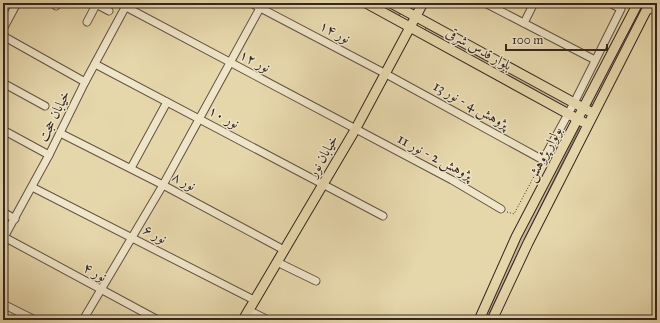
<svg xmlns="http://www.w3.org/2000/svg" width="660" height="323" font-family="'IM FELL Great Primer',Amiri,serif">
<style>
.green{fill:#c8b994;stroke:#7e705a}
.lines{fill:none;stroke-linecap:round;stroke-linejoin:round}
.minor-casing{stroke:#605244;stroke-width:9}
.major-casing{stroke:#342621;stroke-width:11}
.path{stroke:#342621;stroke-width:1;stroke-dasharray:1 2;stroke-linecap:butt}
.minor{stroke:#efe5c8;stroke-width:7}
.major{stroke:#e6d7ab;stroke-width:9}
.labels{text-anchor:middle;dominant-baseline:central;stroke-width:3;stroke-linejoin:round;paint-order:stroke}
.street-label{font-size:14px;fill:#342621;stroke:#efe5c8}
</style>
<rect width="100%" height="100%" fill="#e6d7ab"/>
<filter id="stains"><feTurbulence type="fractalNoise" baseFrequency=".005" numOctaves="4"/><feColorMatrix values="0 0 0 0 .2 0 0 0 0 .09 0 0 0 0 .02 0 0 0 .5 -.17"/></filter>
<radialGradient id="worn" r=".72"><stop offset=".6" stop-color="#630" stop-opacity="0"/><stop offset="1" stop-color="#630" stop-opacity=".3"/></radialGradient>
<g class="green">
<path d="M375,3c9,0 19,4 25,11v1l-2,1z"/>
<polygon points="643,3 646,3 593,106 592,106 591,102"/>
<polygon points="427,27 571,105 569,109 427,32 424,30"/>
<polygon points="579,126 580,127 520,248 486,320 483,320 528,222"/>
</g>
<g class="lines">
<defs>
<g id="minor">
<polyline points="94,3 109,11"/>
<polyline points="251,3 386,74 543,160 574,103 621,9 610,3"/>
<polyline points="485,3 595,60"/>
<polyline points="56,6 58,3"/>
<polyline points="126,7 452,180 501,209"/>
<polyline points="646,11 657,7"/>
<polyline points="87,22 97,3"/>
<polyline points="524,23 534,3"/>
<polyline points="3,29 17,3"/>
<polyline points="3,36 85,82"/>
<polyline points="95,64 383,216"/>
<polyline points="3,83 45,106"/>
<polyline points="3,130 49,155"/>
<polyline points="60,133 163,185 284,250"/>
<polyline points="131,168 167,102"/>
<polyline points="32,187 254,300"/>
<polyline points="3,212 15,219"/>
<polyline points="4,237 158,320"/>
<polyline points="3,239 49,155 85,82 127,4"/>
<polyline points="277,262 316,281"/>
<polyline points="3,304 35,320"/>
<polyline points="248,310 268,320"/>
<polyline points="83,320 163,185 260,8"/>
</g>
<g id="major">
<polyline points="366,3 583,122"/>
<polyline points="391,3 589,111"/>
<polyline points="243,320 355,130 423,3"/>
<polyline points="479,320 516,237 638,3"/>
<polyline points="492,320 528,243 650,3"/>
</g>
</defs>
<use href="#minor" class="minor-casing"/>
<use href="#major" class="major-casing"/>
<polyline class="path" points="507,212 514,214 539,167"/>
<use href="#minor" class="minor"/>
<use href="#major" class="major"/>
</g>
<g class="labels">
<g class="street-label">
<text transform="translate(335 32) rotate(28)">نور ۱۴</text>
<text transform="translate(479 49) rotate(29)">بلوار قدس شرقی</text>
<text transform="translate(255 61) rotate(28)">نور ۱۲</text>
<text transform="translate(471 105) rotate(29)">پژوهش 4 - نور 13</text>
<text transform="translate(54 116) rotate(-64)">خیابان حجت</text>
<text transform="translate(224 117) rotate(28)">نور ۱۰</text>
<text transform="translate(544 154) rotate(-62)">بولوار پژوهش</text>
<text transform="translate(323 156) rotate(-60)">خیابان نور</text>
<text transform="translate(435 157) rotate(28)">پژوهش 2 - نور 11</text>
<text transform="translate(184 181) rotate(28)">نور ۸</text>
<text transform="translate(155 234) rotate(28)">نور ۶</text>
<text transform="translate(95 272) rotate(28)">نور ۴</text>
</g>
</g>
<rect width="660" height="323" fill="none" stroke="#e6d7ab" stroke-width="16"/>
<rect x="4" y="4" width="652" height="315" fill="none" stroke="#342621" stroke-width="2"/>
<rect x="8" y="8" width="644" height="307" fill="none" stroke="#342621"/>
<path d="M506 44v6h101v-6" fill="none" stroke="#342621" stroke-width="2"/>
<text x="512" y="44" font-size="12" fill="#342621" stroke="#efe5c8" stroke-width="3" paint-order="stroke">100 m</text>
<rect width="100%" height="100%" filter="url(#stains)"/>
<rect width="100%" height="100%" fill="url(#worn)"/>
</svg>
